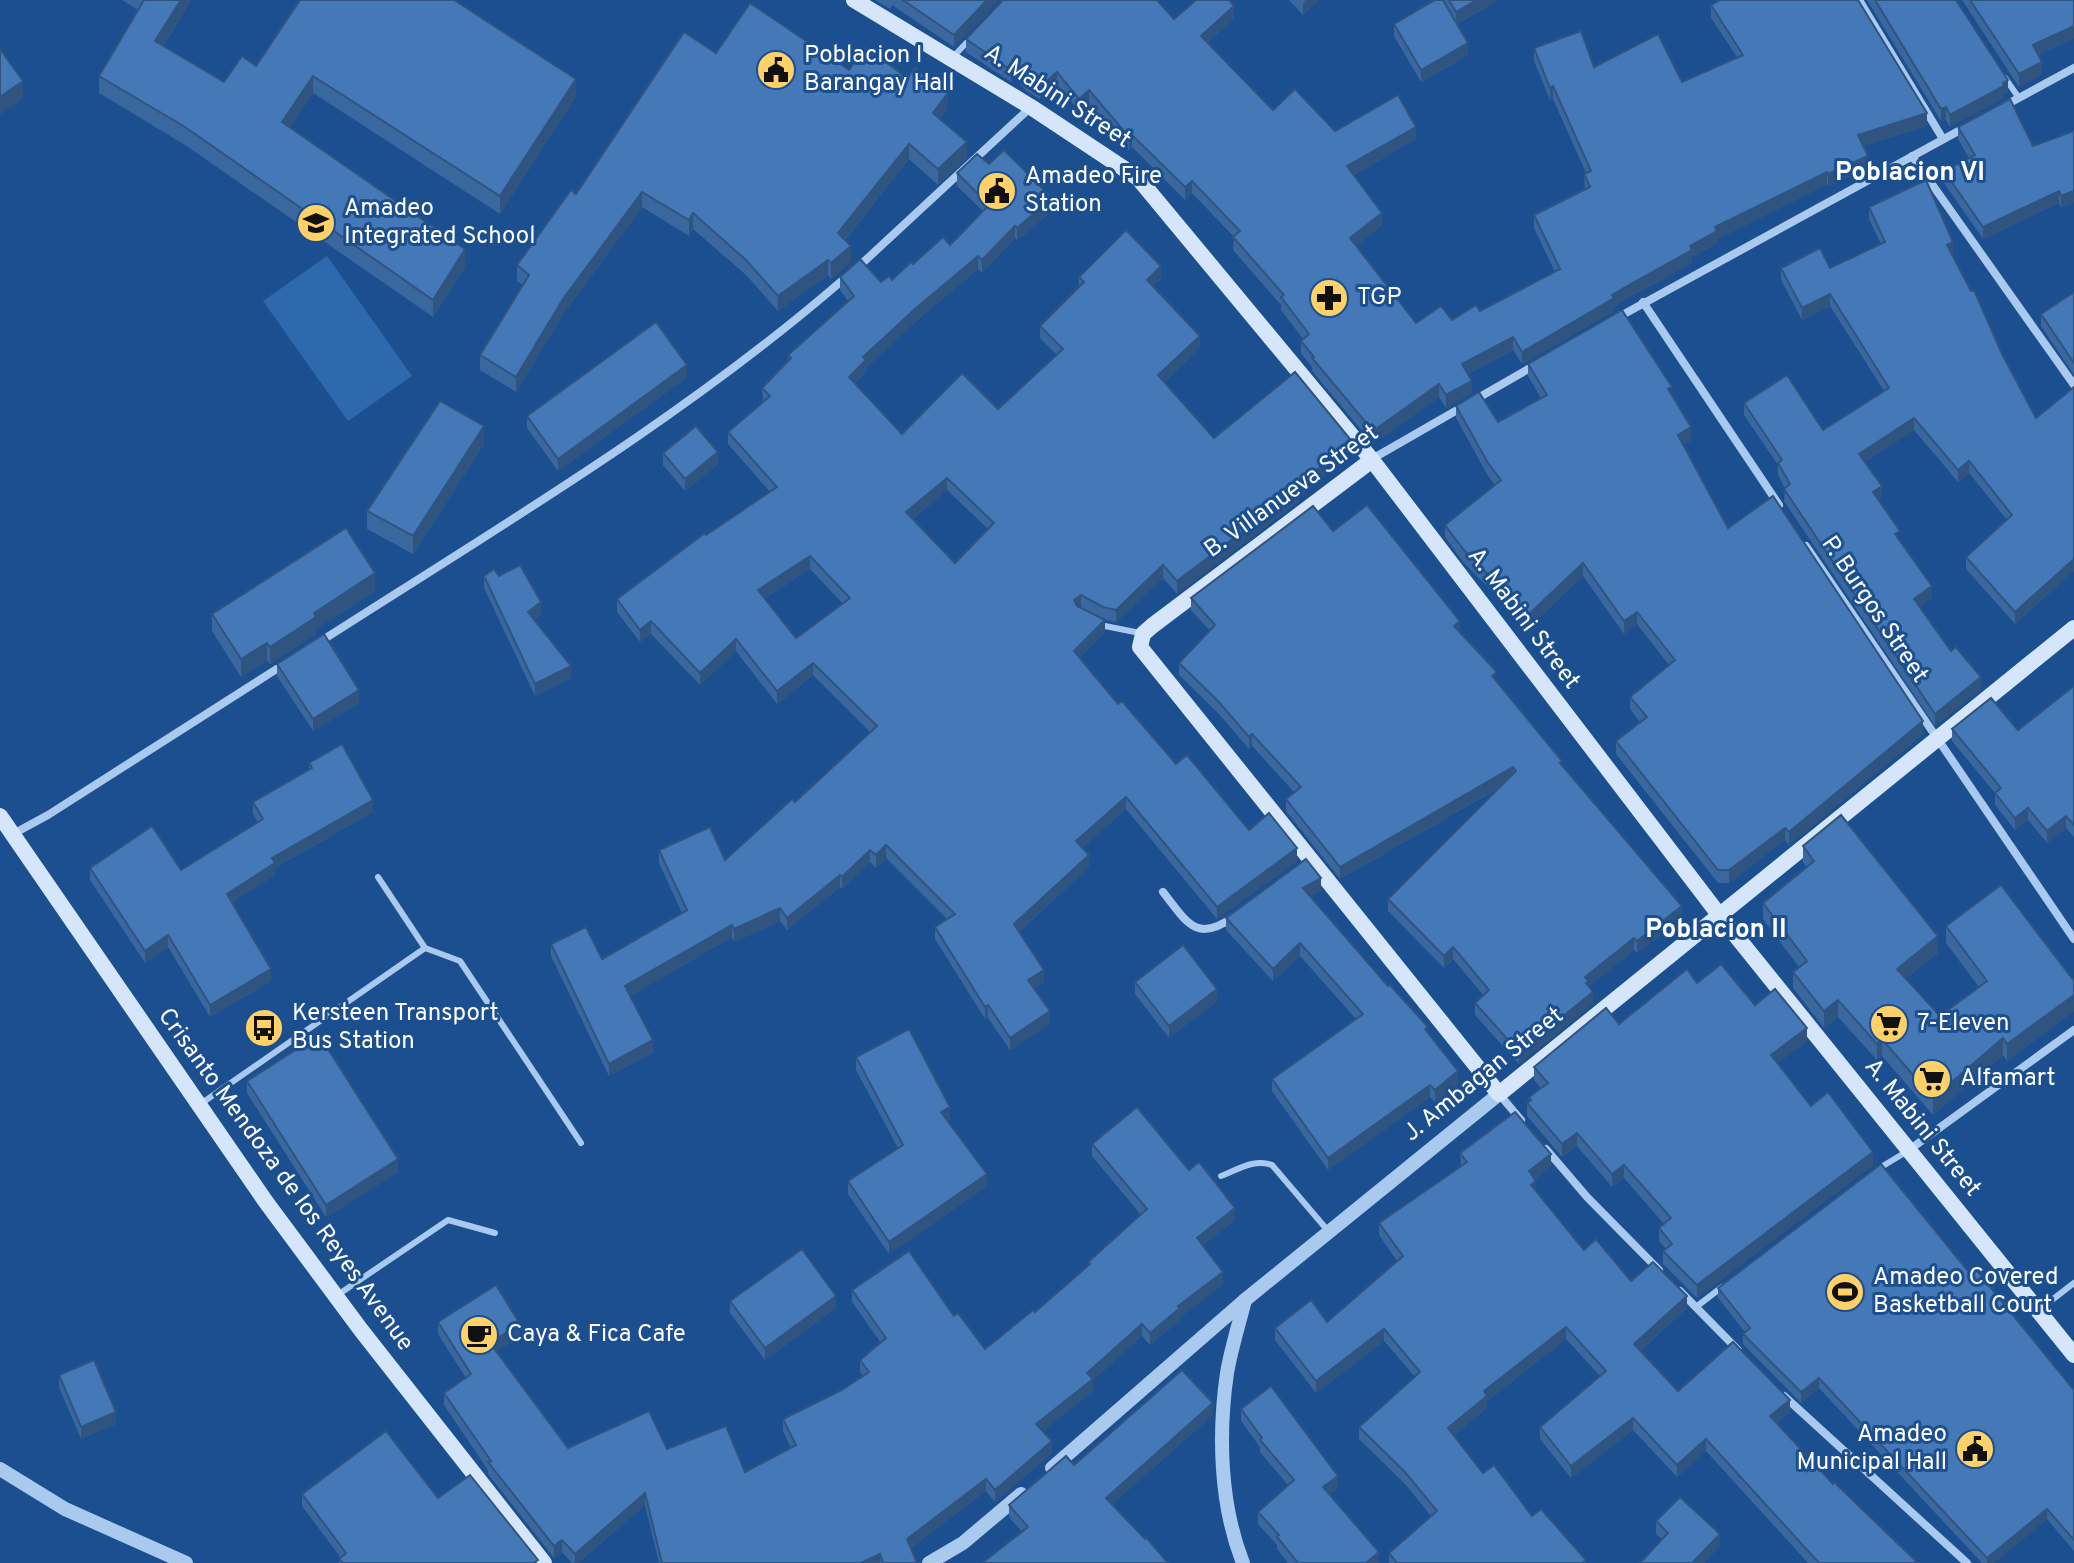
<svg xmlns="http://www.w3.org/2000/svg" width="2074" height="1563" font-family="Overpass,sans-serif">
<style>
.green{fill:#2e69ad}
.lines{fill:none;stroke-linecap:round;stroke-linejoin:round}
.service{stroke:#a9c9ee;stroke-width:6}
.minor{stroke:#a9c9ee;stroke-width:8}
.tertiary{stroke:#a9c9ee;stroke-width:14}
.secondary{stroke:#d6e6fa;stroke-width:16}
.wall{fill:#3a679d;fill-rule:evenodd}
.shaded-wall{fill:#305480}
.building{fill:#4478b7;stroke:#305480;stroke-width:2;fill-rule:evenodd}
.labels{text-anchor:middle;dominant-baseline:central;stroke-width:6;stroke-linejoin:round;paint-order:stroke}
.poi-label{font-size:24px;fill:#fff;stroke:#1b4f8f;text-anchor:start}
.street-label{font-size:24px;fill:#fff;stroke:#1b4f8f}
.neighbourhood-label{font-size:26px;font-weight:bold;fill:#fff;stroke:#1b4f8f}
</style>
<rect width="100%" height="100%" fill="#1b4f8f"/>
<polygon class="green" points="327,256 412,376 348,421 263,301"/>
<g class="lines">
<g class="service">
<polyline points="952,58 971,38"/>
<polyline points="2005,78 2019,98"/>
<polyline points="1100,625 1140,633"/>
<polyline points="378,877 425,948 460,961 581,1143"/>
<polyline points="202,1103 425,948"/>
<polyline points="1878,1169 1906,1152"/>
<path d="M1221,1176c16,-6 34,-18 51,-11l57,67"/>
<polyline points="339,1294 448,1220 495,1233"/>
<polyline points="1696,1307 1722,1287"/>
<polyline points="2039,1310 2074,1283"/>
</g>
<g class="minor">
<polyline points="1859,0 1943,139"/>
<polyline points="2004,106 2074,68"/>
<polyline points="1912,156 2074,385"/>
<polyline points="856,269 1031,107"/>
<polyline points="1643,302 1779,505"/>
<polyline points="1615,319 1964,128"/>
<polyline points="1372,459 1537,364"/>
<polyline points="1806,546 2074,939"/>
<path d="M318,643c179,-115 366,-225 527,-365"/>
<polyline points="13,834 48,815 286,663"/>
<path d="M1163,892c23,29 33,52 70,25"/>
<polyline points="1499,1094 1521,1120"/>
<polyline points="1546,1149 1587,1197 1659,1270"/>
<polyline points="1909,1150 2074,1030"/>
<polyline points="1680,1291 1738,1350"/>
<polyline points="1784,1396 1967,1563"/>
</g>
<g class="tertiary">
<polyline points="1052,1468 1245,1300 1499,1094"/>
<polyline points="0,1469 65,1509 186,1563"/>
<polyline points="929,1563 963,1543 1021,1494"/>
<path d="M1243,1563c-23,-58 -25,-128 -16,-190 4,-24 12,-49 18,-73"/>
</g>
<g class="secondary">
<polyline points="854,0 1031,107 1138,178 1372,460 1720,916 2074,1355"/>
<polyline points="1372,460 1152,626 1143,634 1140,647 1499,1094 2074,628"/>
<polyline points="0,816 266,1202 361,1330 544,1563"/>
</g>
</g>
<g class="wall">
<polygon points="122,0 191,0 163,46 224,82 256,66 576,96 500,214 313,93 290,127 465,267 433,317 185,145 99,93 99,76 138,10"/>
<polygon points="875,0 999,0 954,47 892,5 890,9"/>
<polygon points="1289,0 1319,0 1303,15"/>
<polygon points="1435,0 1498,0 1457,24 1468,55 1421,82 1394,36 1394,24"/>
<polygon points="1867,0 1956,0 2008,93 2004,95 2004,98 1950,127 1946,120 1941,121"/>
<polygon points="1962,0 2074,0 2074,38 2038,55 2042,74 2019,87"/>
<polygon points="1711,5 1927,126 1863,146 1868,168 1828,186 1827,184 1717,239 1717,243 1692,257 1692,263 1629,297 1614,307 1614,311 1522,364 1513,350 1468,374 1472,393 1446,408 1439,397 1373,444 1312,371 1312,367 1301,353 1301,341 1303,339 1281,310 1281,305 1233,250 1234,237 1192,193 1185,200 1132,147 1129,150 1089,103 1079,111 1057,85 1040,99 1026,91 1015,78 1011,82 966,52 966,39 1174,19 1234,19 1207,43 1273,110 1335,131 1416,139 1354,175 1382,225 1356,246 1416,323 1452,320 1480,311 1555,272 1534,228 1534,215 1585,189 1584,174 1586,173 1553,99 1550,100 1534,61 1534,48 1594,67 1682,82 1737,57 1711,18"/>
<polygon points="716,53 907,78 948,108 940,119 967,158 938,185 909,159 845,240 851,262 831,279 828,275 778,311 746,275 693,229 689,236 642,207 563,314 516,392 480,370 480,355 523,285 517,281 517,265 576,194"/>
<polygon points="1958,127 2033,146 2074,131 2061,208 2059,203 1983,239 1944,183 1944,171 1969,158 1958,139"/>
<path d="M989,164l63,47 -35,29 -2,-2 -33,35 -4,-4 -63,53 -49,46v4l-11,11 47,51 96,-25 59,-54 -17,-17v-12l39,-39v-10l82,1 -8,8 47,62 -36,34 50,56 136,13 -51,47v3l-122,93 -14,-16 -47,44 -11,-2v12l-26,26 39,46 58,60 73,66 48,31 -80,58 -91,-110 -44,39 7,19 -70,65 25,50 -10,6 16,35 -40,27 -22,-32 -3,1 -50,-80v-12l12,-8 -61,-61 -10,10 -6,-6 -28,27 -2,-2 -53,43 -7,-9 -46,21 -2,-5 -102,59 23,57 -44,23 -58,-120v-12l51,15 80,-46 -23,-50v-13l66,10 70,-58 75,-70 -57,-57 -36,29 -41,-53 -36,34 -49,-51 -11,8 -23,-30v-13l153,-107 -42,-48v-12l35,-31 -1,-13 26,-26v-7l60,-54 -8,-11v-13l41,5 11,-2 21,-16 37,-19 33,-34 -26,-25v-13zM947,490l41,39 -33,34 -42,-44zM810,569l33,35 -47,34 -31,-40z"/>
<polygon points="1869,207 1953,254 1952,255 2002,354 2036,418 2074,387 2074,571 2015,624 1966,569 1966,557 2007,520 1969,473 1958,482 1914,430 1865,462 1882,498 1878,500 1932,598 1919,607 1951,651 1981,689 1935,726 1784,501 1785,488 1778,475 1778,465 1744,415 1744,403 1823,430 1884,391 1830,306 1802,320 1781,280 1781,268 1830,268 1881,244 1869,219"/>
<polygon points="2074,292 2074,375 2041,326 2041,314"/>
<polygon points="1528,364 1672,395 1691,440 1683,445 1728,528 1923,734 1789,845 1785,840 1729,883 1718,883 1616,754 1616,741 1640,722 1630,709 1630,697 1669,665 1637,624 1624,634 1583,576 1528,628 1463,562 1445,537 1445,525 1495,485 1488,476 1456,418 1456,406 1498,422 1541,398 1528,376"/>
<polygon points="687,377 558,471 527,428 527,416"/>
<polygon points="484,444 413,554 367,529 367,511"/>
<polygon points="663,453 718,464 685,491 663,465"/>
<polygon points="1333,531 1460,632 1497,682 1682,919 1637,953 1634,950 1589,986 1593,1004 1519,1064 1475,1015 1475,1003 1484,996 1453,959 1444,968 1388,911 1388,899 1502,786 1340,879 1286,811 1286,799 1294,792 1252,746 1249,749 1218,713 1179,675 1179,663 1210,631 1191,610 1191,598"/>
<polygon points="484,576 499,576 541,614 534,620 571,678 535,696 484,588"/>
<polygon points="375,591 316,629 316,634 270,664 267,660 241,677 212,631 212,614"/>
<polygon points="277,664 359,703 313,731 277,676"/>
<polygon points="2074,686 2074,837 2066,828 2047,843 2028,820 2015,830 1995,805 1995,793 1952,741 1952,729 2018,730"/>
<polygon points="309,763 373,812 275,868 275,875 232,902 271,981 210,1017 168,947 145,963 90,880 90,868 181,870 258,822 253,814 253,802 309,770"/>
<polygon points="1803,846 1938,953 1905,979 1940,1016 1979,987 1946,943 1946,926 2074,981 2074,1011 2007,1061 2003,1055 1933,1115 1882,1056 1877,1060 1838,1017 1824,1028 1793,988 1793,972 1799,967 1763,919 1763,903 1806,867 1803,862"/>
<polygon points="1321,890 1310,896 1428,1033 1458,1084 1435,1102 1430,1097 1328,1170 1272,1091 1272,1079 1356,1019 1300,956 1273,981 1226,930 1226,918"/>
<polygon points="1135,982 1217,1001 1169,1038 1135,994"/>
<polygon points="1697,983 1755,1005 1807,1041 1777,1063 1811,1106 1873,1165 1697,1298 1663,1264 1663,1251 1666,1249 1659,1241 1659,1228 1664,1224 1624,1178 1612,1187 1577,1146 1562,1157 1527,1116 1527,1103 1529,1101 1529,1097 1541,1088 1534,1080 1534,1067"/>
<polygon points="856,1057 950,1119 948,1121 987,1186 889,1254 848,1194 848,1181 898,1148 856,1070"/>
<polygon points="247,1081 398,1172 326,1217 247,1093"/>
<polygon points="1092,1144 1189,1170 1235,1220 1203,1245 1223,1284 1180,1317 1180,1320 1150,1345 1142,1336 1093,1380 1093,1391 1042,1431 1052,1453 995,1502 986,1491 911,1548 917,1563 659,1563 645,1505 578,1563 572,1563 562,1552 554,1558 488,1474 488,1470 444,1405 444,1393 466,1378 438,1334 438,1322 520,1336 496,1351 568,1448 667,1449 745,1472 791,1448 783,1431 783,1419 842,1390 863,1376 860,1372 860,1360 881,1343 852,1302 852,1290 954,1316 985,1349 1035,1312 1088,1266 1088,1262 1141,1215 1092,1156"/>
<polygon points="1460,1153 1551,1166 1535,1179 1536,1192 1584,1250 1631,1281 1687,1308 1640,1351 1678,1391 1790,1412 1776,1423 1833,1484 1918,1563 1808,1563 1706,1451 1677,1477 1633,1430 1571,1478 1540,1439 1540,1427 1600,1376 1566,1339 1487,1401 1487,1408 1454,1435 1483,1473 1586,1563 1389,1563 1389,1553 1431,1516 1405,1484 1359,1439 1359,1427 1415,1377 1384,1341 1316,1393 1275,1340 1275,1328 1327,1322 1397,1261 1379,1235 1379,1223 1461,1166"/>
<polygon points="1967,1270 2074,1390 2074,1551 2047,1519 1994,1563 1982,1563 1819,1388 1801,1403 1743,1344 1743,1334 1745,1332 1718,1298 1718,1288"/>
<polygon points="730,1301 836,1308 765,1360 730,1313"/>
<polygon points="59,1375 116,1424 81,1439 59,1387"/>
<polygon points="1241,1409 1338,1488 1330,1494 1379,1563 1288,1563 1277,1549 1277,1545 1258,1524 1258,1512 1288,1485 1260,1452 1260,1447 1241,1421"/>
<polygon points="1213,1415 1112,1504 1022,1532 1009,1517 1009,1505 1074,1465"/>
<polygon points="302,1494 438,1498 538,1563 339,1563 339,1559 341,1558 302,1506"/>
<polygon points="1656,1521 1720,1546 1704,1563 1640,1563 1662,1539 1656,1534"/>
</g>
<g class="shaded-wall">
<polygon points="181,0 191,0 155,58 155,41"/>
<polygon points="987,0 999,0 954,47 954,35"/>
<polygon points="1306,0 1319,0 1303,15 1303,3"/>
<polygon points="1477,0 1498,0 1456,24 1456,12"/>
<polygon points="1234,6 1234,19 1201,48 1201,36"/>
<polygon points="2074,26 2074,38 2033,58 2033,45"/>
<polygon points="1468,43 1468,55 1421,82 1421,70"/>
<polygon points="2042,62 2042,74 2019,87 2019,74"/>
<polygon points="1015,65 1015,78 1011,82 1011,70"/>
<polygon points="1057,72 1057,85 1040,99 1040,87"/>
<polygon points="313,76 313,93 282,139 282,122"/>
<polygon points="576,79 576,96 500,214 500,196"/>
<polygon points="2008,80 2008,93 2004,95 2004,98 1950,127 1950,115"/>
<polygon points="23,81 23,99 0,115 0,97"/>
<polygon points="1553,86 1553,99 1550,100 1550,88"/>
<polygon points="1089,90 1089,103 1079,111 1079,99"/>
<polygon points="948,93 948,108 933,128 933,113"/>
<polygon points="1946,107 1946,120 1941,121 1941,109"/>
<polygon points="1927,113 1927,126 1858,148 1858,135"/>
<polygon points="1416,127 1416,139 1347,179 1347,166"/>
<polygon points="1132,135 1132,147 1129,150 1129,137"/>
<polygon points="967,142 967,158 938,185 938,169"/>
<polygon points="909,144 909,159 838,248 838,233"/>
<polygon points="1868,156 1868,168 1828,186 1828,174"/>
<polygon points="1827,172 1827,184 1717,239 1717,243 1692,257 1692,263 1629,297 1614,307 1614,311 1522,364 1522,352 1690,246 1715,227"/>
<polygon points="1192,181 1192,193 1185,200 1185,187"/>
<polygon points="2059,191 2059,203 1983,239 1983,227"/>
<polygon points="2074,191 2074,203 2061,208 2061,196"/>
<polygon points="642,192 642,207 563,314 516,392 516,377 563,299"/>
<polygon points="1052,198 1052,211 1017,240 1017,228"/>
<polygon points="693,213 693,229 689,236 689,220"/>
<polygon points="1382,213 1382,225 1350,251 1350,238"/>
<polygon points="1015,226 1015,238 982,273 982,260"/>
<polygon points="1953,242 1953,254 1947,257 1947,245"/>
<polygon points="851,246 851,262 831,279 831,263"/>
<polygon points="465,249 465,267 433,317 433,300"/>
<polygon points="978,256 978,269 915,322 866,368 866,372 849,389 849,377 863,357 915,309"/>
<polygon points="828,260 828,275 778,311 778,296"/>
<polygon points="1161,266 1161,278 1147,292 1147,280"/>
<polygon points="1830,294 1830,306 1802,320 1802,308"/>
<polygon points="1200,336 1200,348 1158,387 1158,375"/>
<polygon points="1513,337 1513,350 1462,377 1462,364"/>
<polygon points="687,365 687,377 558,471 558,459"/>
<polygon points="1472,381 1472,393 1446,408 1446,395"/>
<polygon points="1439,384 1439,397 1373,444 1373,431"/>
<polygon points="1914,418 1914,430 1859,466 1859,454"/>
<polygon points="484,426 484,444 413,554 413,536"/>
<polygon points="1691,427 1691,440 1678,448 1678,435"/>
<polygon points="1350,439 1350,451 1299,498 1299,501 1177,594 1177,581 1298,487"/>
<polygon points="718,452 718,464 685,491 685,479"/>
<polygon points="1969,461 1969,473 1958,482 1958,470"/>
<polygon points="947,478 947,490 906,525 906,512"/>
<polygon points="1882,486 1882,498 1873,504 1873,492"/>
<polygon points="810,556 810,569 758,602 758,590"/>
<polygon points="2074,559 2074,571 2015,624 2015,612"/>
<polygon points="1583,563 1583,576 1528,628 1528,615"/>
<polygon points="1163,565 1163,578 1116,622 1116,610"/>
<polygon points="375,573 375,591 316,629 316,634 270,664 270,647 314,613"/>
<polygon points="1932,586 1932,598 1914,611 1914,599"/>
<polygon points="1081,595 1081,607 1074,612 1074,600"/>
<polygon points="541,602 541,614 528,624 528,612"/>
<polygon points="1637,612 1637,624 1624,634 1624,621"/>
<polygon points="1105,620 1105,632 1074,663 1074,651"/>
<polygon points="651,621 651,634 640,642 640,630"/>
<polygon points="1460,621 1460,633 1454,626"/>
<polygon points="736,639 736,651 700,685 700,673"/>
<polygon points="267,643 267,660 241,677 241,659"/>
<polygon points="813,663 813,675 777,704 777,691"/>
<polygon points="571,666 571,678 535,696 535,684"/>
<polygon points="1981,677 1981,689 1935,726 1935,714"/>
<polygon points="359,690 359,703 313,731 313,719"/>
<polygon points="1923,721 1923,734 1789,845 1789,832"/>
<polygon points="1252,734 1252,746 1249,749 1249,737"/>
<polygon points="1513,767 1513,779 1340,879 1340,867"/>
<polygon points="1126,797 1126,809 1076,854 1076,841"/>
<polygon points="373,800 373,812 275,868 275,875 227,906 227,894 272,858"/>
<polygon points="2028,808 2028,820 2015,830 2015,818"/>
<polygon points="2066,816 2066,828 2047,843 2047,831"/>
<polygon points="1785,828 1785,840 1729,883 1729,870"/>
<polygon points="886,845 886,858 876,868 876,855"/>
<polygon points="1297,848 1297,861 1217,919 1217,907"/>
<polygon points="870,850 870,862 842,889 842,877"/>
<polygon points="1089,855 1089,867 1014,936 1014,924"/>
<polygon points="840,875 840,887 787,930 787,918"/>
<polygon points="1321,878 1321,890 1303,900 1303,888"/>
<polygon points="1682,906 1682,919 1637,953 1637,941"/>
<polygon points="780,908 780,921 734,942 734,929"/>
<polygon points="732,925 732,937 625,999 625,986"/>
<polygon points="168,935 168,947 145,963 145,951"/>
<polygon points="1938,936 1938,953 1897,986 1897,969"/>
<polygon points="1634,938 1634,950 1589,986 1589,993 1585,977"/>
<polygon points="1300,943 1300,956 1273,981 1273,969"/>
<polygon points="1453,947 1453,959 1444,968 1444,956"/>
<polygon points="271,969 271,981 210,1017 210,1005"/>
<polygon points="1044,970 1044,982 1028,992 1028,980"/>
<polygon points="1217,989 1217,1001 1169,1038 1169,1026"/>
<polygon points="1593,992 1593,1004 1519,1064 1519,1052"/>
<polygon points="2074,995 2074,1011 2007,1061 2007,1044"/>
<polygon points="1838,1000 1838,1017 1824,1028 1824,1011"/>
<polygon points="988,1005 988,1018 985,1019 985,1007"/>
<polygon points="1050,1011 1050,1023 1010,1050 1010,1038"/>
<polygon points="1807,1028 1807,1041 1771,1068 1771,1055"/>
<polygon points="2003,1038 2003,1055 1933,1115 1933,1098"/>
<polygon points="1882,1039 1882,1056 1877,1060 1877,1044"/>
<polygon points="653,1040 653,1053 609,1076 609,1064"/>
<polygon points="1458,1071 1458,1084 1435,1102 1435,1090"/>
<polygon points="1430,1085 1430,1097 1328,1170 1328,1158"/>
<polygon points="950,1107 950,1119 941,1124 941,1112"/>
<polygon points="1577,1133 1577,1146 1562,1157 1562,1144"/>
<polygon points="1873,1152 1873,1165 1697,1298 1697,1285"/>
<polygon points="1551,1154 1551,1166 1529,1183 1529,1171"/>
<polygon points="398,1159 398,1172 326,1217 326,1205"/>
<polygon points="1624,1165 1624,1178 1612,1187 1612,1174"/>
<polygon points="987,1174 987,1186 889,1254 889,1242"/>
<polygon points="1536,1181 1536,1193 1531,1185"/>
<polygon points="1235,1208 1235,1220 1197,1250 1197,1238"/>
<polygon points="1223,1272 1223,1284 1180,1317 1180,1320 1150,1345 1150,1333 1178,1306"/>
<polygon points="836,1296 836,1308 765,1360 765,1348"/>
<polygon points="1687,1296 1687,1308 1634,1356 1634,1344"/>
<polygon points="520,1324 520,1336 490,1355 490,1343"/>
<polygon points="1142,1324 1142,1336 1093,1380 1093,1391 1036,1437 1036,1424 1087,1373"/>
<polygon points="1566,1327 1566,1339 1487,1401 1487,1408 1448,1440 1448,1428 1484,1391"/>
<polygon points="1384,1329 1384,1341 1316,1393 1316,1381"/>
<polygon points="1819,1378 1819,1388 1801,1403 1801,1392"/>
<polygon points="1790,1400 1790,1412 1770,1428 1770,1416"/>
<polygon points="1213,1403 1213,1415 1106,1510 1106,1498"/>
<polygon points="116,1412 116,1424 81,1439 81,1427"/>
<polygon points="1633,1418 1633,1430 1571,1478 1571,1466"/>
<polygon points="1706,1439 1706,1451 1677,1477 1677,1465"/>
<polygon points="1052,1441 1052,1453 995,1502 995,1490"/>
<polygon points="1338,1476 1338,1488 1323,1499 1323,1487"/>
<polygon points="986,1479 986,1491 907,1551 907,1539"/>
<polygon points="645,1493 645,1505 578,1563 575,1563 575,1554"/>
<polygon points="2047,1509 2047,1519 1994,1563 1987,1563 1987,1558"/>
<polygon points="1720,1534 1720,1546 1704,1563 1692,1563"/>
<polygon points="562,1540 562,1552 554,1558 554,1546"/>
<polygon points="1379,1552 1379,1563 1366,1563"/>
<polygon points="880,1554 880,1563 861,1563"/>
</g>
<g class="building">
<polygon points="144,0 181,0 155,41 224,82 242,56 256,66 300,0 454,0 576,79 500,196 313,76 282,122 465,249 433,300 185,127 99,76"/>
<polygon points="903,0 987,0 954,35"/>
<polygon points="1003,0 1157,0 1174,19 1196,0 1229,0 1234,6 1201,36 1273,110 1295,89 1335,131 1398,95 1416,127 1347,166 1382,213 1350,238 1416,323 1441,306 1452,320 1476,305 1480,311 1560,269 1534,215 1590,187 1584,174 1591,171 1553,86 1550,88 1534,48 1581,31 1594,67 1658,34 1682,82 1743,55 1711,5 1720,0 1858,0 1927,113 1858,135 1868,156 1828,174 1827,172 1715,227 1717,231 1690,246 1692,250 1629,285 1612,295 1614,298 1522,352 1513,337 1462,364 1472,381 1446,395 1439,384 1373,431 1312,358 1314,357 1301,341 1309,334 1281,297 1284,295 1233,237 1240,231 1192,181 1185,187 1132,135 1129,137 1089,90 1079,99 1057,72 1040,87 1026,79 1015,65 1011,70 966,39"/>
<polygon points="1435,0 1443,0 1468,43 1421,70 1394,24"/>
<polygon points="1449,0 1477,0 1456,12"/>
<polygon points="1875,0 1956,0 2008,80 2003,83 2004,86 1950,115 1946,107 1941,109"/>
<polygon points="1970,0 2074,0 2074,26 2033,45 2042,62 2019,74"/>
<polygon points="750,3 849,70 866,47 907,78 915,68 948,93 933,113 967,142 938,169 909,144 838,233 851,246 831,263 828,260 778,296 746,260 693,213 689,220 642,192 563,299 516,377 480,355 529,275 517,265 571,190 576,194 684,32 716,53"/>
<polygon points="0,49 23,81 0,97"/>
<polygon points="2010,99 2033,146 2074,131 2074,191 2061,196 2059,191 1983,227 1944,171 1975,155 1958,127"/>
<path d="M1004,150l48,48 -35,30 -2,-2 -33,34 -4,-4 -63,53 -52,48 3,3 -17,17 53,57 60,-61 36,36 65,-60 -23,-23 44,-44 -5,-5 47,-47 35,36 -14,14 53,56 -42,39 56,63 81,-66 55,67 -52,48 1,2 -122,92 -14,-16 -47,45 -13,-3 -22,-12 -7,5 3,6 28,14 -31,31 44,53 4,-3 54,63 11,-9 62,75 20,-17 28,35 -80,59 -91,-110 -50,44 13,14 -75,69 30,46 -16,10 22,31 -40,27 -22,-33 -3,2 -50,-80 20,-13 -69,-69 -10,10 -6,-5 -28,27 -2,-2 -53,43 -7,-10 -46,21 -2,-4 -107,61 28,54 -44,24 -58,-120 35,-17 16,32 85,-49 -28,-60 51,-23 15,33 67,-61 3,3 82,-76 -64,-63 -36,28 -41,-52 -36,34 -49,-52 -11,9 -23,-31 88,-66 1,2 71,-48 -49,-55 42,-36 -8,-8 29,-30 -3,-3 66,-59 -14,-19 20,-18 21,23 8,-6 3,4 19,-18 2,2 30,-27 7,8 39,-40 -32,-32 20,-19 12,10zM947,478l47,45 -39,40 -49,-51zM810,556l40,42 -54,40 -38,-48z"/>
<polygon points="1926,180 1953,242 1947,245 1971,291 1974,290 2002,354 2036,418 2074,387 2074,559 2015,612 1966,557 2012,515 1969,461 1958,470 1914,418 1859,454 1882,486 1873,492 1900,531 1895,534 1932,586 1914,599 1951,651 1956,647 1981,677 1935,714 1784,489 1790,484 1778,463 1782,460 1744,403 1787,375 1823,430 1889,388 1830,294 1802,308 1781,268 1820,248 1830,268 1885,242 1869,207"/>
<polygon points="2074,292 2074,363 2041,314"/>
<polygon points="1622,310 1672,387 1668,389 1691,427 1678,435 1728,528 1773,496 1923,721 1789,832 1785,828 1729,870 1718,870 1616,741 1647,717 1630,697 1675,660 1637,612 1624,621 1583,563 1528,615 1463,549 1445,525 1501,480 1488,463 1456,406 1479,392 1498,422 1547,395 1528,364"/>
<polygon points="656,322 687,365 558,459 527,416"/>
<polygon points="440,401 484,426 413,536 367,511"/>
<polygon points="696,426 718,452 685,479 663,453"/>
<polygon points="1367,505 1460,621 1454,626 1497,672 1492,676 1562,761 1560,763 1682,906 1637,941 1634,938 1585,977 1589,981 1586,983 1593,992 1519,1052 1475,1003 1489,990 1453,947 1444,956 1388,899 1516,771 1513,767 1340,867 1286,799 1301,787 1252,734 1249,737 1218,701 1179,663 1215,625 1191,598 1313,506 1333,531"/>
<polygon points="346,528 375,573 314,613 316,617 270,647 267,643 241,659 212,614"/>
<polygon points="520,565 541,602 528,612 571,666 535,684 484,576 494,569 499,576"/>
<polygon points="324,634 359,690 313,719 277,664"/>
<polygon points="2074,686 2074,825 2066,816 2047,831 2028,808 2015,818 1995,793 2001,788 1952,729 1991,698 2018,730"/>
<polygon points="342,744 373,800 272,858 275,863 227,894 271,969 210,1005 168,935 145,951 90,868 152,826 181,870 263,819 253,802 312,768 309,763"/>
<polygon points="1841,815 1938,936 1897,969 1940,1016 1987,981 1946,926 2001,885 2074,981 2074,995 2007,1044 2003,1038 1933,1098 1882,1039 1877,1044 1838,1000 1824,1011 1793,972 1807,961 1763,903 1814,861 1803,846"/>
<polygon points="1306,859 1321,878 1303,888 1388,986 1390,985 1428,1027 1425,1029 1458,1071 1435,1090 1430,1085 1328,1158 1272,1079 1363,1014 1300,943 1273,969 1226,918"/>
<polygon points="1183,945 1217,989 1169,1026 1135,982"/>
<polygon points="1721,964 1755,1005 1775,989 1807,1028 1771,1055 1811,1106 1828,1092 1873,1152 1697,1285 1663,1251 1672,1244 1659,1228 1671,1218 1624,1165 1612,1174 1577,1133 1562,1144 1527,1103 1531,1100 1529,1097 1548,1083 1534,1067 1606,1008 1619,1024 1687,969 1697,983"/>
<polygon points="909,1029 950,1107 941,1112 987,1174 889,1242 848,1181 903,1145 856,1057"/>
<polygon points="319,1035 398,1159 326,1205 247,1081"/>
<polygon points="1137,1107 1189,1170 1199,1162 1235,1208 1197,1238 1223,1272 1178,1306 1180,1308 1150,1333 1142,1324 1087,1373 1093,1379 1036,1424 1052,1441 995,1490 986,1479 907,1539 917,1563 883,1563 880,1554 861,1563 662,1563 645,1493 575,1554 562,1540 554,1546 488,1462 491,1461 444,1393 471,1374 438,1322 496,1285 520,1324 490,1343 568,1448 649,1411 667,1449 726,1426 745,1472 796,1445 783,1419 842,1390 869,1372 860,1360 886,1338 852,1290 909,1251 954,1316 958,1313 985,1349 1033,1310 1035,1312 1090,1264 1088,1262 1147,1209 1092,1144"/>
<polygon points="1515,1112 1551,1154 1529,1171 1536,1181 1531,1185 1584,1250 1596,1239 1631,1281 1653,1262 1687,1296 1634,1344 1678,1391 1733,1342 1790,1400 1770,1416 1833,1484 1834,1482 1918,1563 1819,1563 1706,1439 1677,1465 1633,1418 1571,1466 1540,1427 1606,1371 1566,1327 1484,1391 1487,1396 1448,1428 1483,1473 1494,1465 1532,1516 1541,1509 1586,1560 1582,1563 1397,1563 1389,1553 1437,1511 1405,1472 1359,1427 1420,1372 1384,1329 1316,1381 1275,1328 1311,1300 1327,1322 1403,1256 1379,1223 1467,1162 1460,1153"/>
<polygon points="1881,1164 1967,1270 1973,1266 2074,1390 2074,1540 2047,1509 1987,1558 1819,1378 1801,1392 1743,1334 1750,1328 1718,1288"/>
<polygon points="802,1249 836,1296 765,1348 730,1301"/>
<polygon points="94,1360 116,1412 81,1427 59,1375"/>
<polygon points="1182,1370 1213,1403 1106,1498 1145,1539 1146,1537 1168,1563 982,1563 1028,1527 1009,1505 1066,1456 1074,1465"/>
<polygon points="1271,1386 1338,1476 1323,1487 1379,1552 1366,1563 1298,1563 1277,1537 1279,1535 1258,1512 1294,1480 1260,1440 1262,1438 1241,1409"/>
<polygon points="386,1431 438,1498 470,1475 538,1560 533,1563 343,1563 339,1559 346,1553 302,1494"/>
<polygon points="1680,1497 1720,1534 1692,1563 1640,1563 1668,1533 1656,1521"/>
</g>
<defs>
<symbol id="civic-disc" viewBox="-11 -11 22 22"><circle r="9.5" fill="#ffd166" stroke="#1b4f8f"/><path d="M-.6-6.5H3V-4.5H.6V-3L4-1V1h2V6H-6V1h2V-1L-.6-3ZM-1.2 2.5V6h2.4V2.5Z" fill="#111"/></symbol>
<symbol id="school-disc" viewBox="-11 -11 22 22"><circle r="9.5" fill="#ffd166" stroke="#1b4f8f"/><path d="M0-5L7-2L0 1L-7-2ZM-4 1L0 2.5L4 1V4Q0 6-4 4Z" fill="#111"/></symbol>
<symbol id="pharmacy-disc" viewBox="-11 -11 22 22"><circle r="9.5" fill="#ffd166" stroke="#1b4f8f"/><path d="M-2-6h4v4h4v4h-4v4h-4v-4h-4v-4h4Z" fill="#111"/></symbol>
<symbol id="supermarket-disc" viewBox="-11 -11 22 22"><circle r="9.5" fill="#ffd166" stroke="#1b4f8f"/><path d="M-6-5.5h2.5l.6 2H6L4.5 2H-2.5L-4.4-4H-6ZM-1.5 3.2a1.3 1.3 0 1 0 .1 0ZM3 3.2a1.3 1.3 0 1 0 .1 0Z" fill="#111"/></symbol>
<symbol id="bus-disc" viewBox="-11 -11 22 22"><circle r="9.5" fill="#ffd166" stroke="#1b4f8f"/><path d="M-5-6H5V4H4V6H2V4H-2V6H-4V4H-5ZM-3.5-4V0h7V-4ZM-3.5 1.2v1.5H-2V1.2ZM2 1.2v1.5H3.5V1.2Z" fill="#111"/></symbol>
<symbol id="stadium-disc" viewBox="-11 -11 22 22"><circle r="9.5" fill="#ffd166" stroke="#1b4f8f"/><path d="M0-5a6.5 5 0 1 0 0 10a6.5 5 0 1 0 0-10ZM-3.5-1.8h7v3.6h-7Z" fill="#111"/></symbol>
<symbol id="cafe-disc" viewBox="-11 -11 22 22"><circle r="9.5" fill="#ffd166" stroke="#1b4f8f"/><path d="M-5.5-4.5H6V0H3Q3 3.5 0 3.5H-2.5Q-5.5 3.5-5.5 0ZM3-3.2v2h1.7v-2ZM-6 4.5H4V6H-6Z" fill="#111"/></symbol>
</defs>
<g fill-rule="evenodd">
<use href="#civic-disc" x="754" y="48" width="44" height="44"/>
<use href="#civic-disc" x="975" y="169" width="44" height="44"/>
<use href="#school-disc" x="294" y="201" width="44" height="44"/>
<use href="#pharmacy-disc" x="1307" y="276" width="44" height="44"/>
<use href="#supermarket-disc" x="1867" y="1002" width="44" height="44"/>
<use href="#bus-disc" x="242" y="1006" width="44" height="44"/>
<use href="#supermarket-disc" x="1910" y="1057" width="44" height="44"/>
<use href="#stadium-disc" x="1823" y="1270" width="44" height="44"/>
<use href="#cafe-disc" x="457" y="1313" width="44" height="44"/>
<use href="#civic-disc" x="1953" y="1427" width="44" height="44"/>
</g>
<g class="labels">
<g class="poi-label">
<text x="804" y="56">Poblacion I<tspan x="804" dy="28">Barangay Hall</tspan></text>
<text x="1025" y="177">Amadeo Fire<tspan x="1025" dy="28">Station</tspan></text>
<text x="344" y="209">Amadeo<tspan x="344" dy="28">Integrated School</tspan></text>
<text x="1357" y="298">TGP</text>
<text x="292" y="1014">Kersteen Transport<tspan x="292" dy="28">Bus Station</tspan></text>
<text x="1917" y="1024">7-Eleven</text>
<text x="1960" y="1079">Alfamart</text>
<text x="1873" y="1278">Amadeo Covered<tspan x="1873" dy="28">Basketball Court</tspan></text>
<text x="507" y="1335">Caya &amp; Fica Cafe</text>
<text x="1947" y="1435" text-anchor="end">Amadeo<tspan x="1947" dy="28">Municipal Hall</tspan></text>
</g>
<g class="street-label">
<text transform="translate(1057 97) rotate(33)">A. Mabini Street</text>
<text transform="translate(1292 492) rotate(-36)">B. Villanueva Street</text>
<text transform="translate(1874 610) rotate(56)">P. Burgos Street</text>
<text transform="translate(1523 619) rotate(53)">A. Mabini Street</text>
<text transform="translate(1484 1075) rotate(-39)">J. Ambagan Street</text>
<text transform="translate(1922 1128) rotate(51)">A. Mabini Street</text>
<text transform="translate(285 1180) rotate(54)">Crisanto Mendoza de los Reyes Avenue</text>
</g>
<g class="neighbourhood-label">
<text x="1910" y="173">Poblacion VI</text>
<text x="1716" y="930">Poblacion II</text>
</g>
</g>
</svg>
